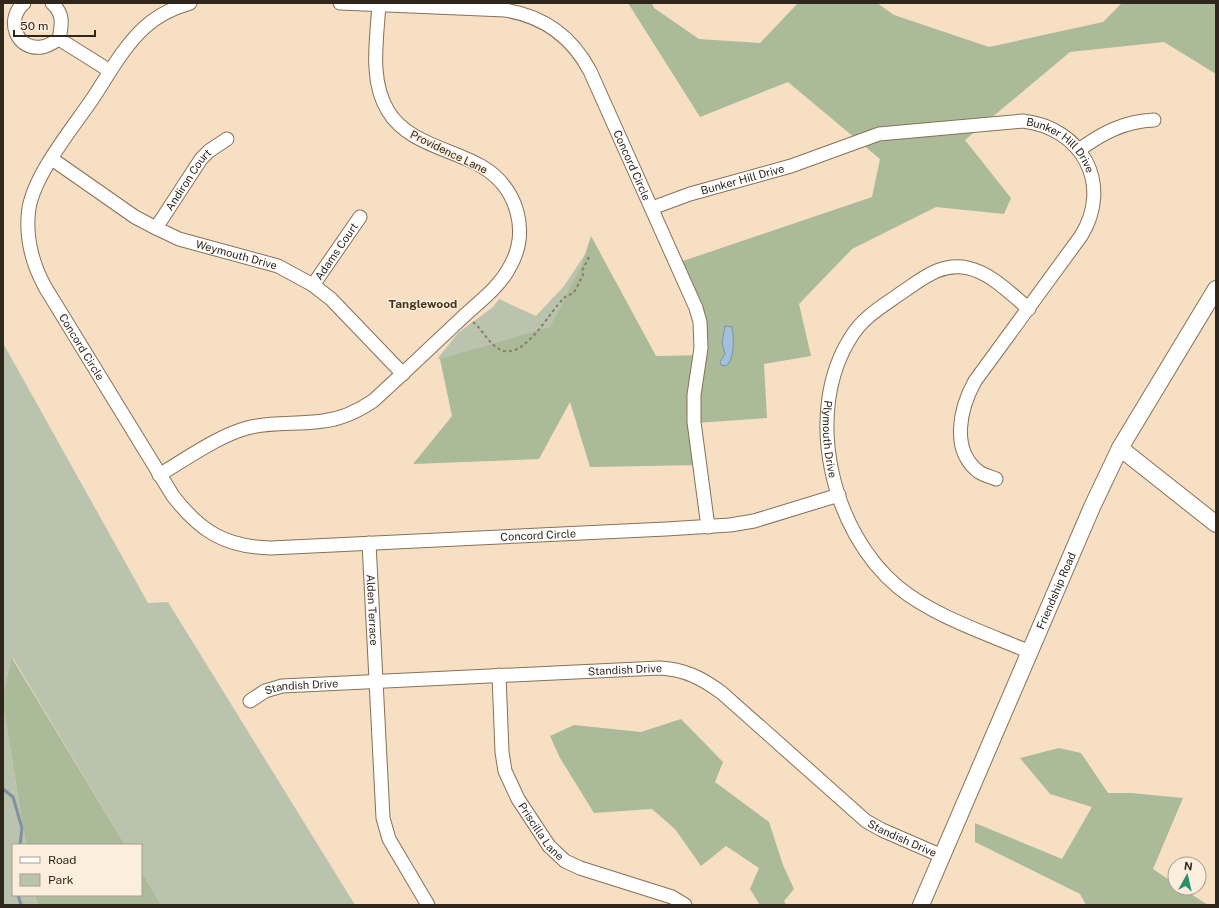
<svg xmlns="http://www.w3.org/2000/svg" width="1219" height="908" font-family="'Public Sans',sans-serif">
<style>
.green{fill:#b9c3ae}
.forest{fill:#abba99}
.water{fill:#a3c0db;stroke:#8092a2}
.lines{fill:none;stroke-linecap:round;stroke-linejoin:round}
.stream{stroke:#8092a2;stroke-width:3}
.minor-casing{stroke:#867158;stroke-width:15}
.tertiary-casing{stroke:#867158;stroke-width:18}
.path{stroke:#8b7b68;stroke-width:2;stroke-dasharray:3 3;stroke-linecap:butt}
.minor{stroke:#fff;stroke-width:13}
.tertiary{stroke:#fff;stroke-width:16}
.labels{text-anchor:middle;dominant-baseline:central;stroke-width:3;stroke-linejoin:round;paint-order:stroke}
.street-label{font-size:11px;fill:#30271c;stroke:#fceedd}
.neighbourhood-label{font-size:12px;font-weight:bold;fill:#45331b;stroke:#fceedd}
</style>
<rect width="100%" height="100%" fill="#f7dfc3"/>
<g class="green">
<polygon points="586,253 584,337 477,390 438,358 458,333 493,307 499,299 536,316 564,286"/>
<polygon points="3,343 148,603 168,602 355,905 161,905 141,871 141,845 125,845 13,658 3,695"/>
<polygon points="3,704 26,845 13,845 13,895 34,895 38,905 3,905"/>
</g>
<g class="forest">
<polygon points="628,3 652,3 654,8 699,39 760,43 798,3 877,3 894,15 989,47 1103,22 1122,3 1216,3 1216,74 1164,42 1070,52 965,140 1011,198 1004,214 936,207 852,249 799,304 811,356 764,364 767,418 696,423 701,465 590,467 570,402 539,459 413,464 452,416 440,359 550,327 581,267 591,236 656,356 704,355 680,262 872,197 880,159 788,82 700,117"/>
<polygon points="12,658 125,845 26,845 3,704 3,695"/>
<polygon points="681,719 723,762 715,782 769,822 783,865 794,889 784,901 786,905 760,905 750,889 759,868 726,846 701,866 675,829 652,809 594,813 560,758 550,736 574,725 641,732"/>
<polygon points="1059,748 1081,753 1108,793 1131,793 1183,798 1153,869 1175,884 1175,888 1182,888 1208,905 1086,905 1080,894 975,842 975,823 1062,859 1092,807 1050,794 1020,758"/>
<polygon points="141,871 161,905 38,905 35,896 141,895"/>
</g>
<path class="water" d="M725,326l7,1c2,10 3,33 -6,39l-5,-1 -1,-3 5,-8 -3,-11z"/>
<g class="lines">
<g class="stream">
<polyline points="3,789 13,797 22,828 20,845"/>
<polyline points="18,895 21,905"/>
</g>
<defs>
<g id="minor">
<path d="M24,3c-19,16 -8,48 18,44 6,-1 12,-5 17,-8 3,-15 5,-25 -7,-36"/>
<path id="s1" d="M190,3c-17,5 -32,12 -45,24 -23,21 -37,49 -54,74 -20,29 -56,73 -62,107 -4,28 3,55 16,79l128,209c27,35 52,51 98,52l395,-19 64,-4 24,-4 85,-26"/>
<path id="s2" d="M340,3l165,7c38,6 67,27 85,61l106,237 4,14 1,26 -7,47v27l14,105"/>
<polyline points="59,39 110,71"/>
<path d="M1079,150c23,-17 46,-29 75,-30"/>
<path id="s3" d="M52,159l83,58 21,11 23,11 99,27 35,19 18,14 72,75"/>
<path id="s4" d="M652,208l38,-14 101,-28 88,-32 144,-13c59,7 90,63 58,115l-106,145c-15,27 -25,69 4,91 5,3 12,5 17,7"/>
<path id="s5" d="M156,228l45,-69 8,-8 18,-12"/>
<path id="s6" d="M313,285l47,-68"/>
<path id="s7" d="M1029,309c-18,-15 -38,-36 -61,-41 -27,-6 -46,11 -67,25 -18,13 -38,24 -50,44 -48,75 -20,194 47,250 35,29 90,47 132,65"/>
<path d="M159,475c27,-16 59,-39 88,-47 25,-7 51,-3 76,-7 19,-2 35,-10 50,-20 31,-28 61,-57 91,-85 15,-14 34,-28 44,-46 23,-37 10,-83 -27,-104 -30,-17 -74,-23 -93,-55 -19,-31 -11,-72 -9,-107"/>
<path id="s8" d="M369,543l14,275 6,21 39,66"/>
<path id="s9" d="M499,675l3,77 3,19 13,28 31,47 16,15 15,7 92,29 13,8"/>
<path id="s10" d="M250,701l15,-10 17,-5 377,-18c25,1 43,10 63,25l144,128 16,9 60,26"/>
</g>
<g id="tertiary">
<polyline points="1120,448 1216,524"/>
<path id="s11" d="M921,905l171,-398 28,-59 96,-159"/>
</g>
</defs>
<use href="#minor" class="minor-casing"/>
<use href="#tertiary" class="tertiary-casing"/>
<path class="path" d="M473,322c11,9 17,25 31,29 23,5 46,-40 60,-53 2,-2 5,-3 8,-4 5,-4 7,-13 11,-19l-1,-4 7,-14"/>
<use href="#minor" class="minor"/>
<use href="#tertiary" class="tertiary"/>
</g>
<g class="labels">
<g class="street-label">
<text stroke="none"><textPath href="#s4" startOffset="430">Bunker Hill Drive</textPath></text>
<text transform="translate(449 152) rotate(26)">Providence Lane</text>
<text stroke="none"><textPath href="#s2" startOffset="377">Concord Circle</textPath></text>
<text stroke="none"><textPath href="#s4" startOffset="95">Bunker Hill Drive</textPath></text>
<text stroke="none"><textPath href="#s5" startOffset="58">Andiron Court</textPath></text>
<text stroke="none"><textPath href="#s6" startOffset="41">Adams Court</textPath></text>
<text stroke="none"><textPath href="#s3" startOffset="210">Weymouth Drive</textPath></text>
<text stroke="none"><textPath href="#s1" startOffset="420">Concord Circle</textPath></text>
<text stroke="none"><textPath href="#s7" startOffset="322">Plymouth Drive</textPath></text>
<text stroke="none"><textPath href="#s1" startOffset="978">Concord Circle</textPath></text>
<text stroke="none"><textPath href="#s11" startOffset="342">Friendship Road</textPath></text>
<text stroke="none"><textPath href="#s8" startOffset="67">Alden Terrace</textPath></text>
<text stroke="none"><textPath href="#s10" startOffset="379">Standish Drive</textPath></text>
<text stroke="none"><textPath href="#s10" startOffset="55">Standish Drive</textPath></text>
<text stroke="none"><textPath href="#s9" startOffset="167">Priscilla Lane</textPath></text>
<text stroke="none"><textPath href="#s10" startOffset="715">Standish Drive</textPath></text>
</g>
<g class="neighbourhood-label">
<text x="423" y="304">Tanglewood</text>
</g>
</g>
<rect width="1219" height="908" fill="none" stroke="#30271c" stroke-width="8"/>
<rect x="12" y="844" width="130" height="52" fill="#fceedd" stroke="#aa9e90"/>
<rect x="20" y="857" width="20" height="6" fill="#ffffff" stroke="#aa9e90"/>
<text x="48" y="864" font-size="12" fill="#30271c">Road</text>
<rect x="20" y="874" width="20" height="12" fill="#b9c3ae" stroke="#aa9e90"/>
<text x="48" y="884" font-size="12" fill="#30271c">Park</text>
<g transform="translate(1187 876) rotate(8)"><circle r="19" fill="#fceedd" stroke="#aa9e90"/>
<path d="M0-3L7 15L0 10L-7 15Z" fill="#29906d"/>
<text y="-6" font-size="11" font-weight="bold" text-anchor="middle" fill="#30271c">N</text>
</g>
<path d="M14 30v6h81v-6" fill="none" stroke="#30271c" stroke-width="2"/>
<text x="20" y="30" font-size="12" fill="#30271c" stroke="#fceedd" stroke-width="3" paint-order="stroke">50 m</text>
</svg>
